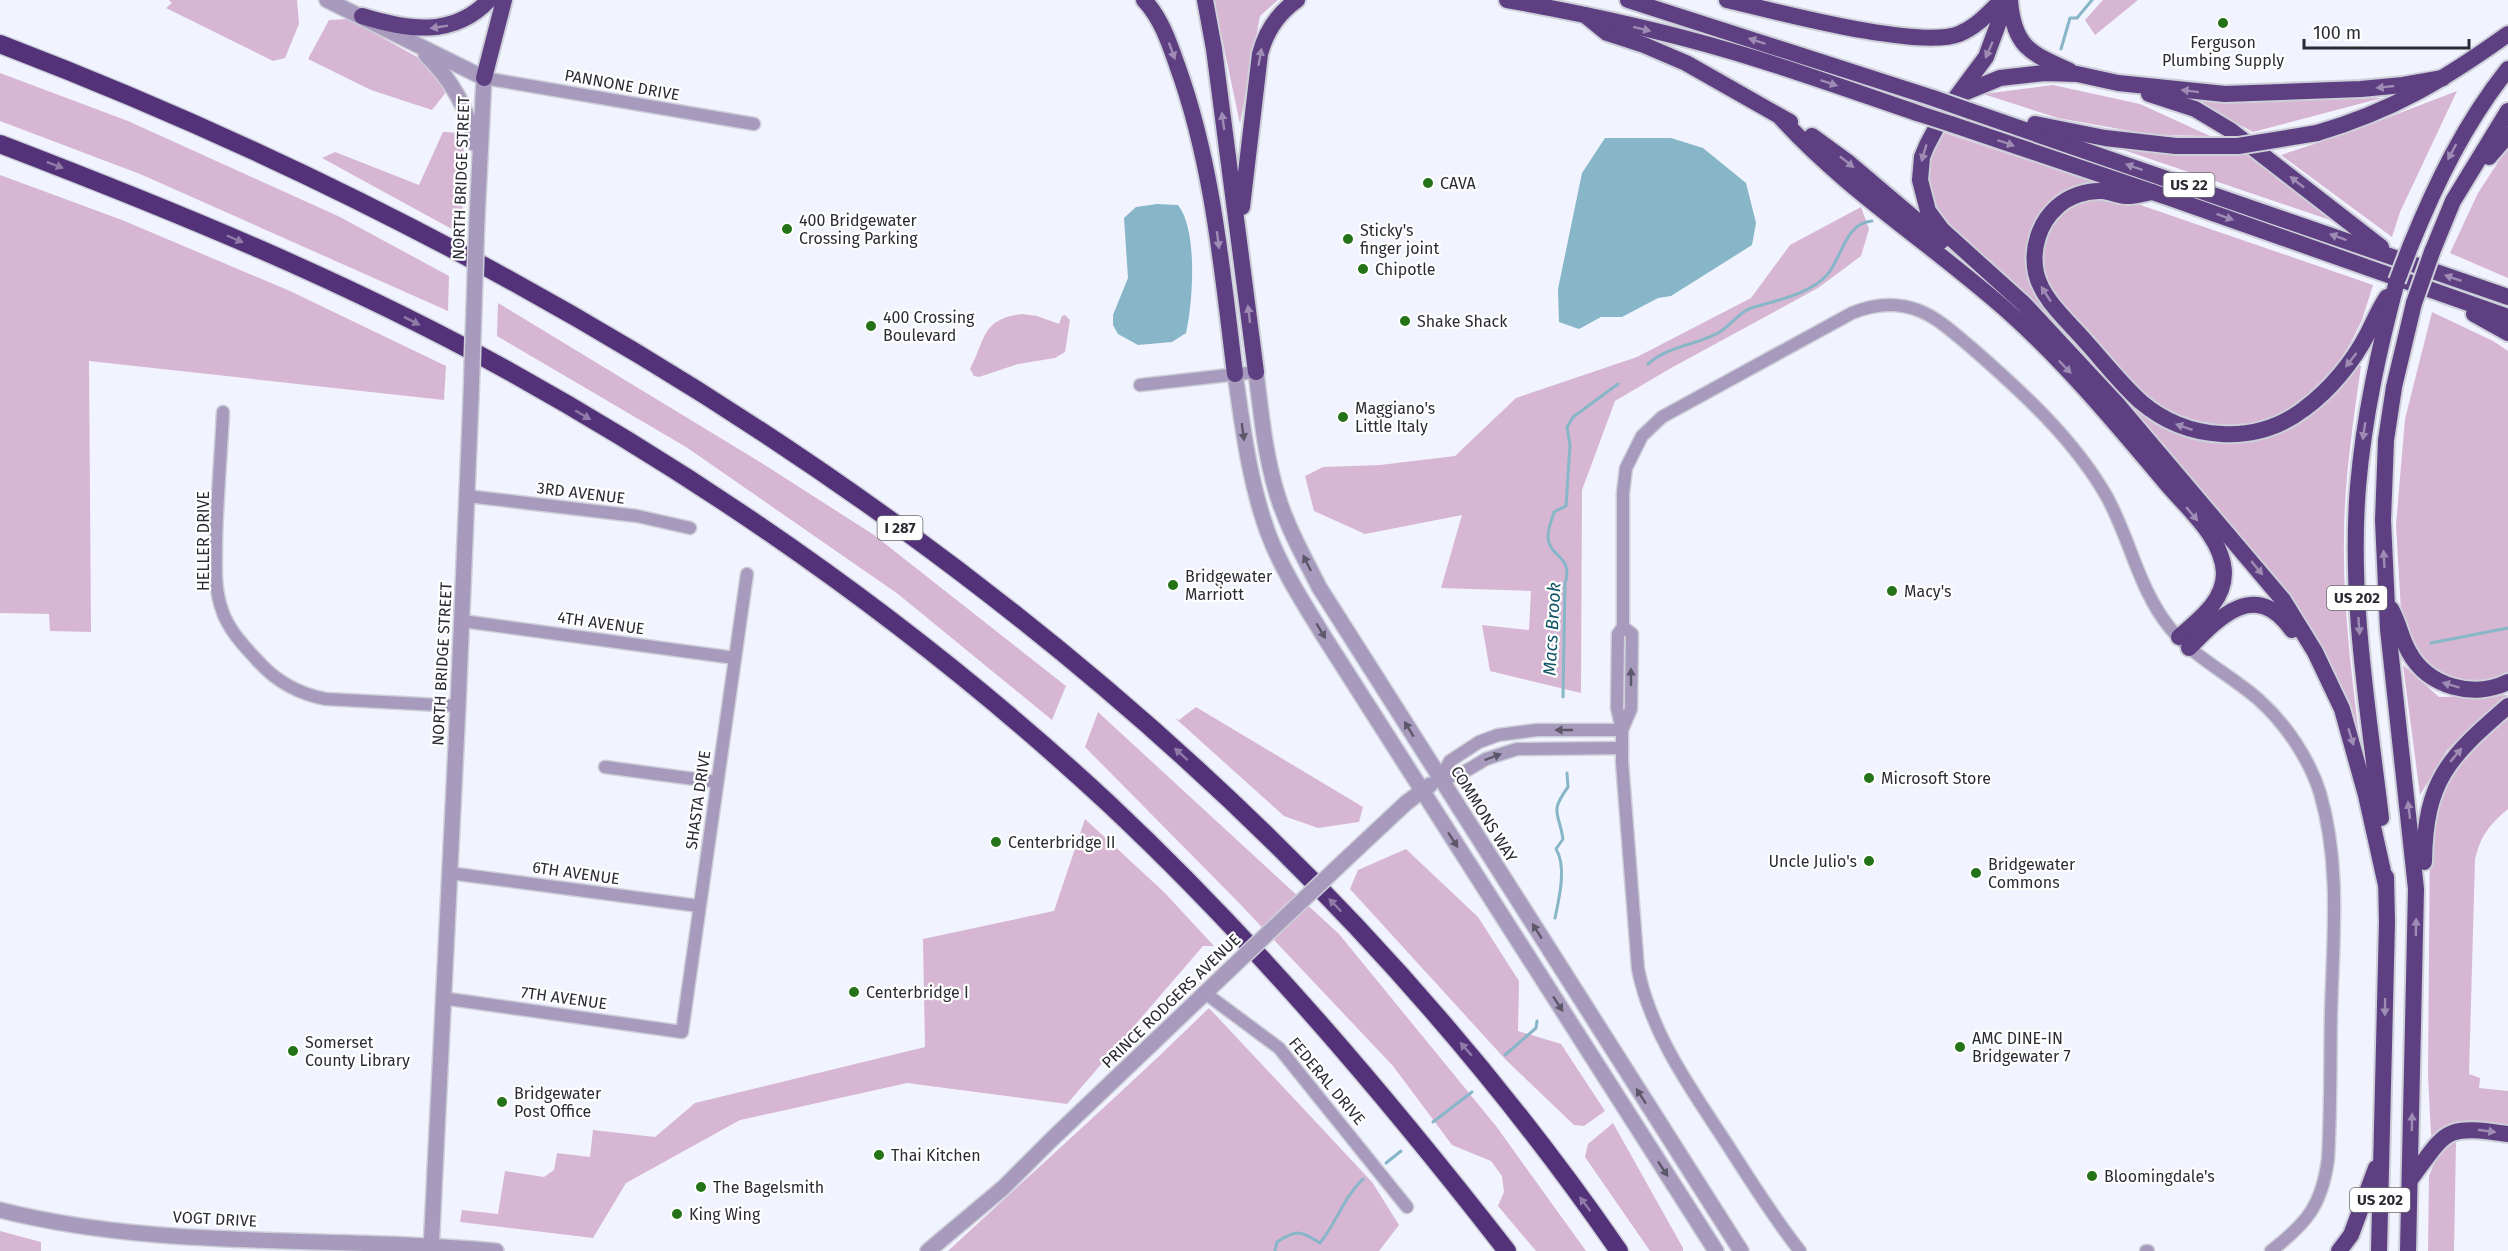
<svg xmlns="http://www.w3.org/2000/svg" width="2508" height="1251" font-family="'Fira Sans',sans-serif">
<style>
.green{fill:#d7b6d3}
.water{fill:#86b6c7}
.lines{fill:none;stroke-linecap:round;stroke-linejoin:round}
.stream{stroke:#86b6c7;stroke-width:3}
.minor-casing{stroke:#cdcfd9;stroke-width:15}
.tertiary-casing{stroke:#cdcfd9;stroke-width:18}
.trunk-casing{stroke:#cdcfd9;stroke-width:20}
.motorway-casing{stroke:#cdcfd9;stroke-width:21}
.minor{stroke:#a79abd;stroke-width:12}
.tertiary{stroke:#a79abd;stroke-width:15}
.trunk{stroke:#5e4082;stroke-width:16}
.motorway{stroke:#533279;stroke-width:18}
.tertiary-bridge-casing{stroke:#cdcfd9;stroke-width:18;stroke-linecap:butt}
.trunk-bridge-casing{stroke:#cdcfd9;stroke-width:20;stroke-linecap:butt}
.tertiary-bridge{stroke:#a79abd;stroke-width:15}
.trunk-bridge{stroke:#5e4082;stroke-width:16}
.oneway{fill:#9e8cb4}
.oneway2{fill:#8f7aa8}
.oneway3{fill:#5c586a}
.poi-dot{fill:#257319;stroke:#fff;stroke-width:2}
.labels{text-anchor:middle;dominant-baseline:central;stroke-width:4.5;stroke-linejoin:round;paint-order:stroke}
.shield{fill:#fff;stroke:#6a6b70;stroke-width:1.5}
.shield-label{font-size:15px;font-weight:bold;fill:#2a2c33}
.poi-label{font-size:16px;fill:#2a2c33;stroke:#fff;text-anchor:start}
.street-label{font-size:16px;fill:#2a2c33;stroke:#fff}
.water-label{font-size:18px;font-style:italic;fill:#135568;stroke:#fff}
</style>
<rect width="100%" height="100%" fill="#f1f3fe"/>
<g class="green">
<polygon points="169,0 297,0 299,24 285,58 273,61 166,8 172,3"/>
<polygon points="1214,0 1278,0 1260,16 1240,124"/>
<polygon points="2103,0 2138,0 2095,35 2085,20"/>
<polygon points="349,19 426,62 447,91 432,110 371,90 308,59 329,20"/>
<polygon points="0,73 128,121 340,217 449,276 448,311 140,174 0,121"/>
<polygon points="2053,85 2140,104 2210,136 2153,135 2058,118 1983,94"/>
<polygon points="2457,91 2400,212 2392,237 2281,155 2353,131"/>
<polygon points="2382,98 2253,132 2198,102"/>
<polygon points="443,132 463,133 465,188 459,233 322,158 335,152 419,185"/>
<path d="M1942,132l157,52 -35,11 -37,71c7,31 21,44 42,67l-4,3 -109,-100 -27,-37 -1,-44z"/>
<polygon points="2103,143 2247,152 2334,220 2333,221"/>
<polygon points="2508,147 2508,278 2450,253 2478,193"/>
<polygon points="0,175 122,220 290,291 446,366 444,400 89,361 91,632 50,631 49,614 0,613"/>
<polygon points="2120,198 2373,285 2362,320 2351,342 2328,381 2307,403 2249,427 2219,429 2167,413 2137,388 2058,301 2045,279 2040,256 2051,224 2063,210 2087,199"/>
<polygon points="1861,207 1869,229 1861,256 1818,288 1671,368 1615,401 1582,490 1581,693 1490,671 1482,625 1529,630 1531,591 1441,588 1462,515 1365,534 1314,511 1305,476 1323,467 1380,465 1455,456 1516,398 1637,357 1751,298 1790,245"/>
<polygon points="498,303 760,462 874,535 1066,686 1052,720 898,594 686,447 497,336"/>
<polygon points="2432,312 2493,341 2508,351 2508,676 2489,682 2454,681 2434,672 2418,657 2402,628 2396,525 2405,419"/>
<path d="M1022,314l15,2 22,8 3,-8 3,-1 5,5 -5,32 -10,6 -37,6 -39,13 -5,-1 -4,-7c16,-30 11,-50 52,-55z"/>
<path d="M2358,365l3,1c-8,57 -17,115 -17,173 -1,66 7,131 15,196h-3l-35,-84 -194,-247 3,-3 39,28 119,-1 23,-13z"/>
<polygon points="2403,665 2439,697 2508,695 2447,750 2420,795"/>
<polygon points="1196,707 1363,807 1359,822 1318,828 1284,816 1175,718 1179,720"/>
<polygon points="1098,712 1339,934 1496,1126 1586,1251 1536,1251 1498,1206 1504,1192 1502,1176 1491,1161 1452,1145 1393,1066 1240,904 1085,747"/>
<path d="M2508,717v92c-18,15 -28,27 -33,51l-6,214 11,4 -1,10 29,3v37l-61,-1 -14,9 -2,-1 -3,-60 2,-241c2,-10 3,-22 6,-32 13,-37 43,-61 72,-85z"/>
<polygon points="1085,819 1164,892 1214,946 1203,946 1067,1104 907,1083 740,1120 626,1183 593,1238 460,1222 462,1210 498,1214 505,1171 544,1177 554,1170 557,1153 590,1157 593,1130 655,1137 695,1103 925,1047 923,939 1054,911"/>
<polygon points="1406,849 1478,917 1519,981 1518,1031 1561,1044 1605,1111 1584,1126 1574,1125 1506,1060 1350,889 1358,870"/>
<path d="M1209,1008l163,174 27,43 -20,26h-431c87,-81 176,-160 261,-243z"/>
<polygon points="1613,1123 1683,1248 1683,1251 1650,1251 1585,1157 1588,1144"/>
<polygon points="2456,1141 2454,1251 2428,1251 2429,1176 2438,1153"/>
<polygon points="0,1231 41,1242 41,1251 0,1251"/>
</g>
<g class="water">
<polygon points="1605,138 1671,138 1703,148 1746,183 1756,223 1752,245 1671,296 1658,298 1622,317 1601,317 1579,329 1559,322 1558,289 1582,173"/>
<path d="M1157,204l21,1c20,25 15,97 8,128l-14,9 -34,3 -20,-11 -5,-9v-10l15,-37 -4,-60 12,-11z"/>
</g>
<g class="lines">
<g class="stream">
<polyline points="2061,49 2070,18 2077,18 2092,0"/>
<path d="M1648,364c22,-19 46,-18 70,-31 11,-6 19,-18 29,-23 5,-3 12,-4 18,-6 21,-6 46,-12 62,-29 15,-17 18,-52 45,-54"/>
<polyline points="2431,643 2508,628"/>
<path d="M1563,697l2,-113c9,-30 -17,-26 -17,-48 0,-8 4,-17 6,-24l12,-6 4,-61 -3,-18 6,-10 45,-33"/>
<path d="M1555,918c4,-19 12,-52 1,-69l7,-10c-4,-27 -14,-26 5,-52l-1,-14"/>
<polyline points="1505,1055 1536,1028 1537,1021"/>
<polyline points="1433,1122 1472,1092"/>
<polyline points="1386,1163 1401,1151"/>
<path d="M1275,1251l2,-9c20,-13 24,-11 43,1 17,-21 23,-45 43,-64"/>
</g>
<defs>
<g id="minor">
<polyline points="484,78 754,124"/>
<polyline points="1140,385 1256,372"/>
<path d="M223,412c-2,43 -6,86 -7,129 0,23 -2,47 6,69 6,19 21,35 34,49 19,22 42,35 70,40l132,7"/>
<polyline points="467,496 637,516 690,528"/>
<polyline points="462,621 735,658"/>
<polyline points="1622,730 1631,709 1632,634 1623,627"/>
<polyline points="605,767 717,782"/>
<polyline points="1440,779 1450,761 1479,742 1498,735 1537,730 1622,730"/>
<polyline points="1440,779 1459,775 1486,759 1517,749 1622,748"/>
<polyline points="449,873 699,906"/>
<polyline points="1205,993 1279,1048 1407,1207"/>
<polyline points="442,998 682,1032 747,574"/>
<path d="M1800,1251c-27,-34 -50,-71 -73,-107 -36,-55 -76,-110 -89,-175l-16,-207v-32l-5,-22 1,-74 5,-7v-134l3,-25 16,-32 20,-19 190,-104c22,-9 46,-11 68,-2 20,8 37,25 53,38 49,43 101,90 134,148 23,42 32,93 63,131 26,31 58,45 88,71 27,24 51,59 62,94 21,72 13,146 11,220 -1,49 0,97 -3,146 -6,46 -21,64 -57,92"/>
<polyline points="2146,1251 2148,1251"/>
</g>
<g id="tertiary">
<polyline points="327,0 484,78 477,218"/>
<path d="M426,55c25,24 42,54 48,88"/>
<path d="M1256,372c5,41 9,83 21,122 10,33 27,63 42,93l422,664"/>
<path d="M1235,374c8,54 14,107 33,159 13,35 35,69 55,102l393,616"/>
<polyline points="1343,862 1406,803 1430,785"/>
<path d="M0,1210c161,41 331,25 496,41"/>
<polyline points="431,1251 458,706 471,398"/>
<polyline points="928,1251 1003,1188 1051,1140 1226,973"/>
</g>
<g id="trunk">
<path d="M1144,0c17,18 25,42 33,65 36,99 45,205 58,309"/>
<polyline points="1205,0 1214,49 1256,372"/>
<path d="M1507,0c85,15 171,34 253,60 54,17 107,36 160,54"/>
<polyline points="1628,0 1933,98"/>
<path d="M1727,0c48,11 191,50 232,34 18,-7 29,-21 43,-34"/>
<polyline points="2007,0 1986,57 1943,115 1927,145 1922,157 1920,180 1928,211 1942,230 2024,304 2117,404 2283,600 2315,652 2342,709 2366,795 2386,885"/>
<path d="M2010,1c4,46 20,52 60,70"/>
<polyline points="1585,15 1607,33 1644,45 1686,63 1790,122"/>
<path d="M362,16c45,14 91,22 127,-16"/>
<polyline points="484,78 504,0"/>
<polyline points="1961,94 2000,78 2044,73 2077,74 2118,83 2225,94 2361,89 2403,85 2443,78"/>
<polyline points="2149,94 2195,109 2230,130 2381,247"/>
<polyline points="1970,111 2508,297"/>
<path d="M1781,118c68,75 157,130 232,198 56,51 104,109 153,167 21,25 57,55 58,90 0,29 -26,47 -45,64"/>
<polyline points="1951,124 2170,198 2508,317"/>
<polyline points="2035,124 2105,138 2176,146"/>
<path d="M2317,133c75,-22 127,-53 191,-99"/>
<polyline points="1812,136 1849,163 1941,241"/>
<polyline points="2489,157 2508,135"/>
<path d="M2152,192c-7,1 -15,4 -22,4 -9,1 -18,-4 -27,-5 -16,-1 -34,5 -46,16 -18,16 -26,42 -21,66 6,27 32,48 50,69 18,20 35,42 55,60 46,39 115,44 163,7 26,-19 49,-47 64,-76 6,-12 11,-24 19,-36"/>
<path d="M1242,207l18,-153c6,-23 17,-40 37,-54"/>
<path d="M2410,247c26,-64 55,-124 98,-178"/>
<polyline points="2432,252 2453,201 2508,111"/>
<polyline points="2474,314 2508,333"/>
<path d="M2391,609c8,14 10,29 18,43 19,35 65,47 99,30"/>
<path d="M2189,648c31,-32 67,-69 103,-18"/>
<path d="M2381,818c-13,-110 -32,-220 -23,-331 6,-71 21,-138 39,-206"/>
<path d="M2424,862c1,-82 25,-105 84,-156"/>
<path d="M2410,1180c38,-51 33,-55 98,-46"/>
<polyline points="2339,1251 2351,1235 2376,1168"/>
<polyline points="2379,1251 2387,922 2386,877"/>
<polyline points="2408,1251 2416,889 2388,629 2383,520 2386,440 2394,387 2414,303"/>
</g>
<g id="motorway">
<path d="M0,44c632,242 1231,646 1619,1207"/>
<path d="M0,144c172,66 344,136 505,225 216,120 421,265 603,434 146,137 276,290 399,448"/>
</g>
</defs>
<use href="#minor" class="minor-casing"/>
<use href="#tertiary" class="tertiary-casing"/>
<use href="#trunk" class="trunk-casing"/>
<use href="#motorway" class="motorway-casing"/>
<use href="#minor" class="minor"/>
<use href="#tertiary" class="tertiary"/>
<use href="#trunk" class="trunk"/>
<use href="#motorway" class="motorway"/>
<defs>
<g id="tertiary-bridge">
<polyline points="471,398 477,218"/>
<polyline points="1226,973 1343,862"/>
</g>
<g id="trunk-bridge">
<polyline points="1933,98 1970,111"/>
<polyline points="1920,114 1951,124"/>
<polyline points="2176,146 2238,146 2317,133"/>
<polyline points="2397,281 2410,247"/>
<polyline points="2414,303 2432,252"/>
</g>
</defs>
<use href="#tertiary-bridge" class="tertiary-bridge-casing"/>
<use href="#trunk-bridge" class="trunk-bridge-casing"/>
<use href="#tertiary-bridge" class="tertiary-bridge"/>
<use href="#trunk-bridge" class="trunk-bridge"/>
</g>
<defs><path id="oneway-solid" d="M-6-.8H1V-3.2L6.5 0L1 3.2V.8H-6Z" transform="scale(1.5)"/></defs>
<g class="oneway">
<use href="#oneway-solid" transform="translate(439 27) rotate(171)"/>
<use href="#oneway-solid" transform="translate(1642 29) rotate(14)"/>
<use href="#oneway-solid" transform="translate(1757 41) rotate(-162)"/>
<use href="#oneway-solid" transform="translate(1989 50) rotate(114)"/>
<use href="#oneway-solid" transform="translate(1172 51) rotate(70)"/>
<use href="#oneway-solid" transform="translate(1260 57) rotate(-80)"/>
<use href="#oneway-solid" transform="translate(1829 83) rotate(18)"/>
<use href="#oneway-solid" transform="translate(2385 87) rotate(174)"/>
<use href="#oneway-solid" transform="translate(2190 91) rotate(-173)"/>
<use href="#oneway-solid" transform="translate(1223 121) rotate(-98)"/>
<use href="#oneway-solid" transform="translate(2006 143) rotate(19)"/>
<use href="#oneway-solid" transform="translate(2452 152) rotate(118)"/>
<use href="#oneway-solid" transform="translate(1924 153) rotate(106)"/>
<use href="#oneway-solid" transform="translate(1847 162) rotate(38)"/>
<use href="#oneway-solid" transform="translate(2134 167) rotate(-161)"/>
<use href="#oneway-solid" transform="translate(2297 182) rotate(-142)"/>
<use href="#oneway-solid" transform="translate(2225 217) rotate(20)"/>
<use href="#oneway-solid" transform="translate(2338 237) rotate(-160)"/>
<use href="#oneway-solid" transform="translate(1218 240) rotate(83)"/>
<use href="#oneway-solid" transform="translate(2453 278) rotate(-161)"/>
<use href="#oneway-solid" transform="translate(2046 294) rotate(-123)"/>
<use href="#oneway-solid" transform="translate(1249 314) rotate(-97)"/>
<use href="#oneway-solid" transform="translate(2351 360) rotate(128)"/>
<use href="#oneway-solid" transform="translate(2065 367) rotate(46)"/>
<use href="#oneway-solid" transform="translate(2184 427) rotate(-161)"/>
<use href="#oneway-solid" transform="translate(2364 431) rotate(98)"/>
<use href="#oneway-solid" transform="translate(2192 514) rotate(50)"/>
<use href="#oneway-solid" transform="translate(2384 559) rotate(-93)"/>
<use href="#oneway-solid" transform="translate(2257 568) rotate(50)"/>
<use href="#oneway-solid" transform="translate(2359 626) rotate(86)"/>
<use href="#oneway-solid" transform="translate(2451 685) rotate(-163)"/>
<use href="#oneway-solid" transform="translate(2351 737) rotate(73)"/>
<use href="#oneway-solid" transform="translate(2456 755) rotate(-50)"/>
<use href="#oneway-solid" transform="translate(2409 810) rotate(-97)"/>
<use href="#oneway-solid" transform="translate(2416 927) rotate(-89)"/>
<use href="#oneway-solid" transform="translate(2385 1007) rotate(91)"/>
<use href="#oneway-solid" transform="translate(2412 1122) rotate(-89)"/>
<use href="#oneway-solid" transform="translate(2487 1131) rotate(8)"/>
</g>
<g class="oneway2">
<use href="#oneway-solid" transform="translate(55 165) rotate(21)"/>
<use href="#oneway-solid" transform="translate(235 239) rotate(23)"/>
<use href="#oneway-solid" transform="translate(412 321) rotate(27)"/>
<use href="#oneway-solid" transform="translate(583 415) rotate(30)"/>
<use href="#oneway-solid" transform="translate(1181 754) rotate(-138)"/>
<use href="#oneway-solid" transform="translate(1335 905) rotate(-134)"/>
<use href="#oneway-solid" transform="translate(1466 1049) rotate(-131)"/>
<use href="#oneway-solid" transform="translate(1585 1204) rotate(-127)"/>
</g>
<g class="oneway3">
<use href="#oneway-solid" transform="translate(1243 432) rotate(82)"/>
<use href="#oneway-solid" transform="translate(1307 563) rotate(-116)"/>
<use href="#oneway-solid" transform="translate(1321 631) rotate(59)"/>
<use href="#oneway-solid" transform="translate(1631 677) rotate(-90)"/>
<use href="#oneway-solid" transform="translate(1409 729) rotate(-121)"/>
<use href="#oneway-solid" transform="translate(1564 730) rotate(180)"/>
<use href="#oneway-solid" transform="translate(1493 757) rotate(-21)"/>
<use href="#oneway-solid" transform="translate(1453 840) rotate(57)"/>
<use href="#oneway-solid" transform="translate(1537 931) rotate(-122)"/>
<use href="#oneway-solid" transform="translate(1558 1004) rotate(57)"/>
<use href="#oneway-solid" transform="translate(1641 1096) rotate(-123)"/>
<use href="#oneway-solid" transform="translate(1663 1169) rotate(57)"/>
</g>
<g class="poi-dot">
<circle cx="2223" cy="23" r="6"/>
<circle cx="1428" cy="183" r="6"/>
<circle cx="787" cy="229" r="6"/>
<circle cx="1348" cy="239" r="6"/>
<circle cx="1363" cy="269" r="6"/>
<circle cx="1405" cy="321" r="6"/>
<circle cx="871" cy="326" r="6"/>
<circle cx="1343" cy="417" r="6"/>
<circle cx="1173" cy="585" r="6"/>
<circle cx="1892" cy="591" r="6"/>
<circle cx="1869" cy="778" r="6"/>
<circle cx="996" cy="842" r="6"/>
<circle cx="1869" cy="861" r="6"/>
<circle cx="1976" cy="873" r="6"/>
<circle cx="854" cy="992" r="6"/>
<circle cx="1960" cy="1047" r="6"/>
<circle cx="293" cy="1051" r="6"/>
<circle cx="502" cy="1102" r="6"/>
<circle cx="879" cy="1155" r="6"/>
<circle cx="2092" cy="1176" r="6"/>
<circle cx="701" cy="1187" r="6"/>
<circle cx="677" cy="1214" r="6"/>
</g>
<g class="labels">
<g class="shield">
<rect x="2163.5" y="173" width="51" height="24" rx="4.5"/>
<rect x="877.5" y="516" width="45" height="24" rx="4.5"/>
<rect x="2327" y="586" width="60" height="24" rx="4.5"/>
<rect x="2350" y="1188" width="60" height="24" rx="4.5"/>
</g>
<g class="shield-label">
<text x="2189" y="185">US 22</text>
<text x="900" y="528">I 287</text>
<text x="2357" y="598">US 202</text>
<text x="2380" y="1200">US 202</text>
</g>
<g class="poi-label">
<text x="2223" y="42" text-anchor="middle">Ferguson<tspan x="2223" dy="18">Plumbing Supply</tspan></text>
<text x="1440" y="183">CAVA</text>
<text x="799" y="220">400 Bridgewater<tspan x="799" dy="18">Crossing Parking</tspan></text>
<text x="1360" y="230">Sticky's<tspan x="1360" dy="18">finger joint</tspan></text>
<text x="1375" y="269">Chipotle</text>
<text x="883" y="317">400 Crossing<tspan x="883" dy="18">Boulevard</tspan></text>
<text x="1417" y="321">Shake Shack</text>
<text x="1355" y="408">Maggiano's<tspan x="1355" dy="18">Little Italy</tspan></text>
<text x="1185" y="576">Bridgewater<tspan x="1185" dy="18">Marriott</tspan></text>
<text x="1904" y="591">Macy's</text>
<text x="1881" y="778">Microsoft Store</text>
<text x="1008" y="842">Centerbridge II</text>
<text x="1857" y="861" text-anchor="end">Uncle Julio's</text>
<text x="1988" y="864">Bridgewater<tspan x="1988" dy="18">Commons</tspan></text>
<text x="866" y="992">Centerbridge I</text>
<text x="1972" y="1038">AMC DINE-IN<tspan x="1972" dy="18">Bridgewater 7</tspan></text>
<text x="305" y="1042">Somerset<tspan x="305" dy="18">County Library</tspan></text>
<text x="514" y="1093">Bridgewater<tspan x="514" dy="18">Post Office</tspan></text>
<text x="891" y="1155">Thai Kitchen</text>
<text x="2104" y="1176">Bloomingdale's</text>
<text x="713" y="1187">The Bagelsmith</text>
<text x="689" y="1214">King Wing</text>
</g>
<g class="street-label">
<text transform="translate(622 85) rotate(10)">PANNONE DRIVE</text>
<text transform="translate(461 178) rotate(-88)">NORTH BRIDGE STREET</text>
<text transform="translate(581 493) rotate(7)">3RD AVENUE</text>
<text transform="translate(203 541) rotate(-90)">HELLER DRIVE</text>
<text transform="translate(601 623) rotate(8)">4TH AVENUE</text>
<text transform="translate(442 664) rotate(-87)">NORTH BRIDGE STREET</text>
<text transform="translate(698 800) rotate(-82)">SHASTA DRIVE</text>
<text transform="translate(1484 814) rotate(58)">COMMONS WAY</text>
<text transform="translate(576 873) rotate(8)">6TH AVENUE</text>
<text transform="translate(564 998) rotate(8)">7TH AVENUE</text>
<text transform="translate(1171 1001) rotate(-44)">PRINCE RODGERS AVENUE</text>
<text transform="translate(1327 1081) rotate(50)">FEDERAL DRIVE</text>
<text transform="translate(215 1219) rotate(3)">VOGT DRIVE</text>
</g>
<g class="water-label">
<text transform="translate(1552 629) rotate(-87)">Macs Brook</text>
</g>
</g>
<path d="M2304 39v9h165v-9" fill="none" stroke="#2a2c33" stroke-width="3"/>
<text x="2313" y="39" font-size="18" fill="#2a2c33" stroke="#ffffff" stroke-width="4.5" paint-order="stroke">100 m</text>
</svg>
